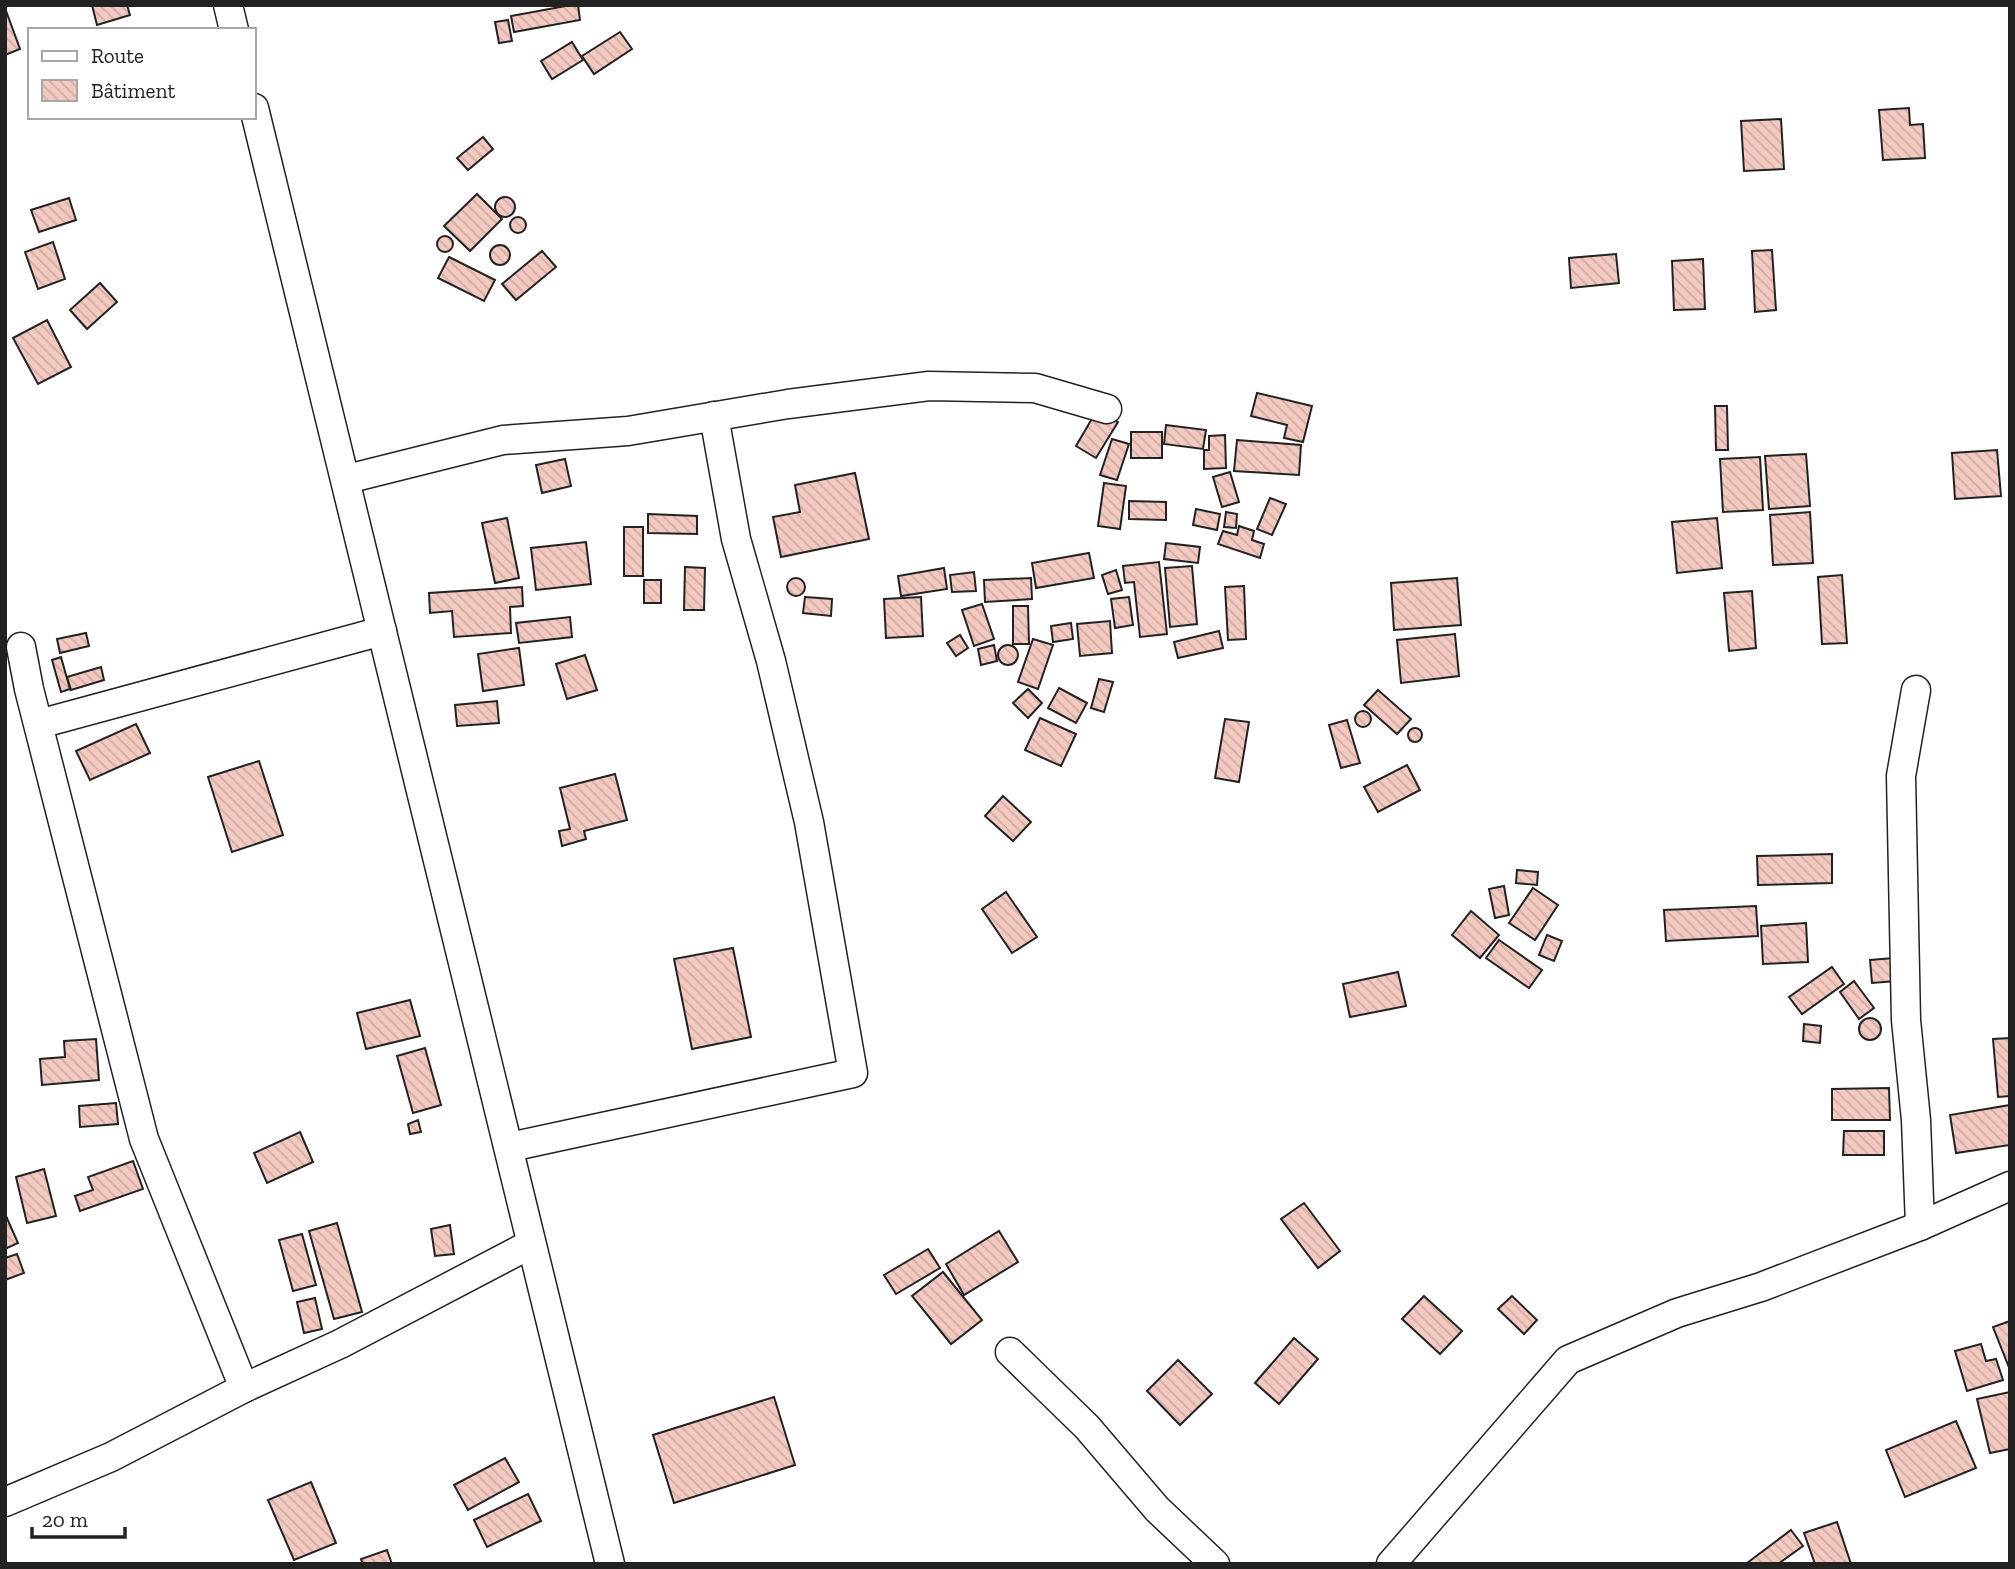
<svg xmlns="http://www.w3.org/2000/svg" width="2015" height="1569" font-family="'Zilla Slab',serif">
<style>
.building{fill:url(#building-back-hatch);stroke:#222;stroke-width:2}
.lines{fill:none;stroke-linecap:round;stroke-linejoin:round}
.minor-casing{stroke:#222;stroke-width:31}
.minor{stroke:#fff;stroke-width:28}
</style>
<defs>
<pattern id="building-back-hatch" width="6" height="6" patternUnits="userSpaceOnUse" patternTransform="scale(1.75)"><rect width="6" height="6" fill="#f3c9c0"/><path d="M-1 5l2 2M0 0l6 6M5-1l2 2" fill="none" stroke="#d0aca5"/></pattern>
</defs>
<rect width="100%" height="100%" fill="#fff"/>
<g class="building">
<polygon points="92,5 127,5 130,15 97,25"/>
<polygon points="571,5 578,5 580,20 514,32 511,16"/>
<polygon points="5,8 20,49 5,55"/>
<polygon points="508,20 512,41 499,43 495,22"/>
<polygon points="620,32 632,49 594,74 582,56"/>
<polygon points="572,42 583,60 552,79 541,61"/>
<polygon points="1909,108 1910,125 1923,124 1925,158 1883,160 1879,110"/>
<polygon points="1781,119 1784,169 1744,171 1741,121"/>
<polygon points="483,137 493,149 468,170 457,158"/>
<polygon points="477,194 502,219 470,251 444,226"/>
<circle cx="505" cy="207" r="10"/>
<polygon points="69,198 76,220 39,232 31,210"/>
<circle cx="518" cy="225" r="8"/>
<circle cx="445" cy="244" r="8"/>
<polygon points="53,242 65,279 38,289 25,252"/>
<circle cx="500" cy="255" r="10"/>
<polygon points="1772,250 1776,310 1755,312 1752,251"/>
<polygon points="542,251 556,267 516,300 502,284"/>
<polygon points="1616,254 1619,283 1571,288 1569,258"/>
<polygon points="449,257 495,280 484,301 438,278"/>
<polygon points="1703,259 1705,309 1674,310 1672,261"/>
<polygon points="100,283 117,302 87,329 70,310"/>
<polygon points="47,320 71,367 38,384 13,338"/>
<polygon points="1257,393 1312,406 1303,442 1284,438 1287,425 1251,416"/>
<polygon points="1715,406 1727,406 1728,450 1716,450"/>
<polygon points="1097,410 1118,422 1096,458 1076,446"/>
<polygon points="1166,425 1206,430 1203,449 1164,444"/>
<rect x="1131" y="432" width="31" height="26"/>
<polygon points="1225,435 1226,468 1204,469 1204,450 1209,450 1209,436"/>
<polygon points="1112,439 1129,444 1117,480 1100,475"/>
<polygon points="1237,440 1301,445 1299,475 1234,471"/>
<polygon points="1997,450 2001,496 1955,499 1952,453"/>
<polygon points="1806,454 1810,506 1769,509 1765,456"/>
<polygon points="1760,457 1763,510 1723,512 1720,459"/>
<polygon points="565,459 571,486 542,493 536,465"/>
<polygon points="1230,472 1239,502 1222,507 1213,477"/>
<polygon points="855,473 869,539 781,557 773,517 800,512 795,485"/>
<polygon points="1104,483 1126,486 1120,529 1098,526"/>
<polygon points="1270,498 1286,504 1272,535 1257,529"/>
<polygon points="1129,501 1166,502 1166,520 1129,519"/>
<polygon points="1196,509 1220,514 1217,530 1193,525"/>
<polygon points="1226,512 1237,514 1236,528 1224,527"/>
<polygon points="1810,512 1813,563 1773,565 1770,515"/>
<polygon points="648,514 697,516 697,534 648,533"/>
<polygon points="507,518 519,578 495,583 482,523"/>
<polygon points="1717,518 1722,568 1677,573 1672,522"/>
<polygon points="1239,526 1254,531 1252,540 1264,544 1260,558 1218,544 1223,531 1237,535"/>
<rect x="624" y="527" width="19" height="49"/>
<polygon points="586,542 591,584 536,590 531,548"/>
<polygon points="1166,543 1200,547 1198,563 1164,559"/>
<polygon points="1089,553 1094,578 1036,588 1032,563"/>
<polygon points="1159,562 1167,634 1140,637 1134,582 1125,583 1123,566"/>
<polygon points="1192,566 1197,624 1170,627 1165,568"/>
<polygon points="685,567 705,568 704,610 684,610"/>
<polygon points="944,568 947,589 901,596 898,576"/>
<polygon points="1116,570 1122,590 1108,594 1102,575"/>
<polygon points="974,572 976,591 952,592 950,575"/>
<polygon points="1842,575 1847,643 1822,644 1818,577"/>
<polygon points="1031,578 1032,599 985,602 984,580"/>
<polygon points="1457,578 1461,625 1394,630 1391,583"/>
<circle cx="796" cy="587" r="9"/>
<rect x="644" y="580" width="17" height="23"/>
<polygon points="1244,586 1246,639 1228,640 1225,587"/>
<polygon points="522,587 523,606 510,607 511,633 454,637 452,611 430,613 429,593"/>
<polygon points="1752,591 1756,648 1729,651 1724,593"/>
<polygon points="805,597 832,599 831,616 803,613"/>
<polygon points="921,597 923,636 886,638 884,599"/>
<polygon points="1129,597 1133,625 1115,628 1111,599"/>
<polygon points="982,604 994,639 974,646 962,610"/>
<polygon points="1013,606 1028,606 1029,644 1013,644"/>
<polygon points="570,617 572,637 519,643 516,623"/>
<polygon points="1110,621 1112,653 1080,656 1077,624"/>
<polygon points="1071,623 1073,639 1053,642 1051,626"/>
<polygon points="1219,631 1223,648 1178,658 1174,642"/>
<polygon points="86,633 89,646 60,653 57,639"/>
<polygon points="1455,634 1459,676 1401,683 1397,640"/>
<polygon points="960,635 968,648 956,656 947,643"/>
<polygon points="1033,639 1053,645 1038,689 1018,682"/>
<circle cx="1008" cy="655" r="10"/>
<polygon points="994,645 997,661 981,665 978,649"/>
<polygon points="519,648 524,685 483,691 478,654"/>
<polygon points="585,655 597,690 567,699 556,664"/>
<polygon points="61,657 70,689 61,692 52,660"/>
<polygon points="101,667 104,680 71,690 67,677"/>
<polygon points="1099,679 1113,682 1104,712 1091,708"/>
<polygon points="1059,688 1087,703 1076,723 1048,708"/>
<polygon points="1028,689 1042,703 1028,718 1013,703"/>
<polygon points="1378,690 1411,719 1397,734 1364,705"/>
<polygon points="497,701 499,723 457,726 455,705"/>
<circle cx="1363" cy="719" r="8"/>
<polygon points="1040,718 1076,734 1061,766 1025,750"/>
<polygon points="1225,719 1249,722 1239,782 1215,778"/>
<polygon points="1347,720 1360,763 1341,768 1329,725"/>
<polygon points="136,724 150,753 90,780 76,751"/>
<circle cx="1415" cy="735" r="7"/>
<polygon points="259,761 283,835 232,852 208,777"/>
<polygon points="1407,765 1420,790 1378,812 1364,787"/>
<polygon points="615,774 627,820 584,831 586,839 562,846 559,831 570,829 560,788"/>
<polygon points="1003,796 1031,822 1013,841 985,816"/>
<polygon points="1832,854 1832,883 1758,885 1757,856"/>
<polygon points="1517,870 1538,872 1537,885 1516,883"/>
<polygon points="1504,886 1509,915 1495,918 1489,889"/>
<polygon points="1533,888 1558,905 1535,940 1509,923"/>
<polygon points="1006,892 1037,937 1012,953 982,909"/>
<polygon points="1756,906 1758,936 1666,941 1664,910"/>
<polygon points="1471,911 1499,935 1480,958 1452,935"/>
<polygon points="1806,923 1808,962 1763,964 1761,926"/>
<polygon points="1547,935 1562,941 1554,961 1539,955"/>
<polygon points="1499,940 1542,970 1529,988 1486,958"/>
<polygon points="733,948 751,1037 692,1049 674,959"/>
<polygon points="1894,958 1896,981 1872,983 1870,960"/>
<polygon points="1832,967 1844,984 1802,1014 1789,997"/>
<polygon points="1398,972 1406,1006 1350,1017 1343,984"/>
<polygon points="1854,981 1874,1008 1859,1019 1840,992"/>
<polygon points="410,1000 420,1036 366,1049 357,1013"/>
<circle cx="1870" cy="1029" r="11"/>
<polygon points="1804,1024 1821,1026 1820,1043 1803,1041"/>
<polygon points="2010,1038 2010,1096 1998,1097 1993,1039"/>
<polygon points="96,1039 99,1080 42,1085 40,1059 65,1057 64,1041"/>
<polygon points="425,1048 441,1105 413,1113 397,1056"/>
<polygon points="1889,1088 1890,1120 1832,1120 1832,1089"/>
<polygon points="116,1103 118,1124 80,1127 79,1106"/>
<polygon points="2010,1105 2010,1145 1956,1153 1950,1115"/>
<polygon points="418,1120 421,1132 410,1134 408,1124"/>
<polygon points="1844,1131 1884,1131 1884,1155 1843,1155"/>
<polygon points="300,1132 313,1162 267,1183 254,1153"/>
<polygon points="133,1161 143,1189 80,1211 75,1196 93,1190 88,1177"/>
<polygon points="44,1169 56,1216 27,1223 16,1177"/>
<polygon points="1304,1203 1340,1251 1318,1268 1281,1219"/>
<polygon points="6,1216 18,1243 5,1249 5,1217"/>
<polygon points="337,1223 362,1312 334,1319 309,1231"/>
<polygon points="450,1225 454,1254 435,1256 431,1229"/>
<polygon points="999,1231 1018,1262 964,1295 946,1264"/>
<polygon points="302,1234 316,1285 293,1291 279,1240"/>
<polygon points="928,1249 940,1268 896,1294 884,1275"/>
<polygon points="17,1254 24,1273 5,1280 5,1258"/>
<polygon points="943,1272 982,1320 951,1344 912,1296"/>
<polygon points="1424,1296 1462,1331 1440,1354 1402,1319"/>
<polygon points="1512,1296 1537,1320 1524,1334 1498,1309"/>
<polygon points="315,1298 322,1329 304,1333 297,1302"/>
<polygon points="2010,1321 2010,1370 1993,1327"/>
<polygon points="1294,1338 1318,1359 1279,1404 1255,1383"/>
<polygon points="1981,1344 1986,1361 1996,1359 2003,1380 1967,1391 1955,1351"/>
<polygon points="1178,1360 1212,1394 1180,1425 1147,1391"/>
<polygon points="2010,1392 2010,1449 1990,1453 1977,1399"/>
<polygon points="774,1397 795,1465 674,1503 653,1435"/>
<polygon points="1956,1421 1976,1468 1905,1497 1886,1450"/>
<polygon points="505,1458 519,1482 468,1510 454,1485"/>
<polygon points="311,1482 336,1543 294,1560 268,1500"/>
<polygon points="528,1494 541,1521 487,1547 474,1520"/>
<polygon points="1837,1522 1851,1564 1815,1564 1804,1533"/>
<polygon points="1791,1530 1803,1546 1778,1564 1747,1563"/>
<polygon points="387,1550 392,1564 363,1564 361,1559"/>
</g>
<g class="lines">
<defs>
<g id="minor">
<polyline points="228,5 234,30"/>
<path d="M254,108c122,485 237,971 356,1456"/>
<polyline points="347,479 503,440 628,431 788,404 929,386 1035,388 1107,409"/>
<polyline points="21,647 29,689 144,1139 244,1388"/>
<polyline points="1916,690 1901,776 1906,1020 1916,1120 1920,1226"/>
<polyline points="39,724 382,631"/>
<polyline points="510,1147 853,1073 809,822 771,661 736,539 714,416"/>
<polyline points="1010,1352 1087,1427 1157,1509 1215,1564"/>
<polyline points="5,1502 111,1457 244,1388 340,1344 531,1244"/>
<polyline points="1391,1564 1568,1360 1677,1313 1761,1287 1920,1226 2010,1186"/>
</g>
</defs>
<use href="#minor" class="minor-casing"/>
<use href="#minor" class="minor"/>
</g>
<rect width="2015" height="1569" fill="none" stroke="#222222" stroke-width="14"/>
<rect x="28" y="28" width="228" height="91" fill="#ffffff" stroke="#a7a7a7" stroke-width="2"/>
<rect x="42" y="51" width="35" height="10" fill="#ffffff" stroke="#a7a7a7" stroke-width="2"/>
<text x="91" y="63" font-size="21" fill="#222222">Route</text>
<rect x="42" y="80" width="35" height="21" fill="url(#building-back-hatch)" stroke="#a7a7a7" stroke-width="2"/>
<text x="91" y="98" font-size="21" fill="#222222">Bâtiment</text>
<path d="M32 1527v10h93v-10" fill="none" stroke="#222222" stroke-width="3.5"/>
<text x="42" y="1527" font-size="21" fill="#222222" stroke="#ffffff" stroke-width="5" paint-order="stroke">20 m</text>
</svg>
